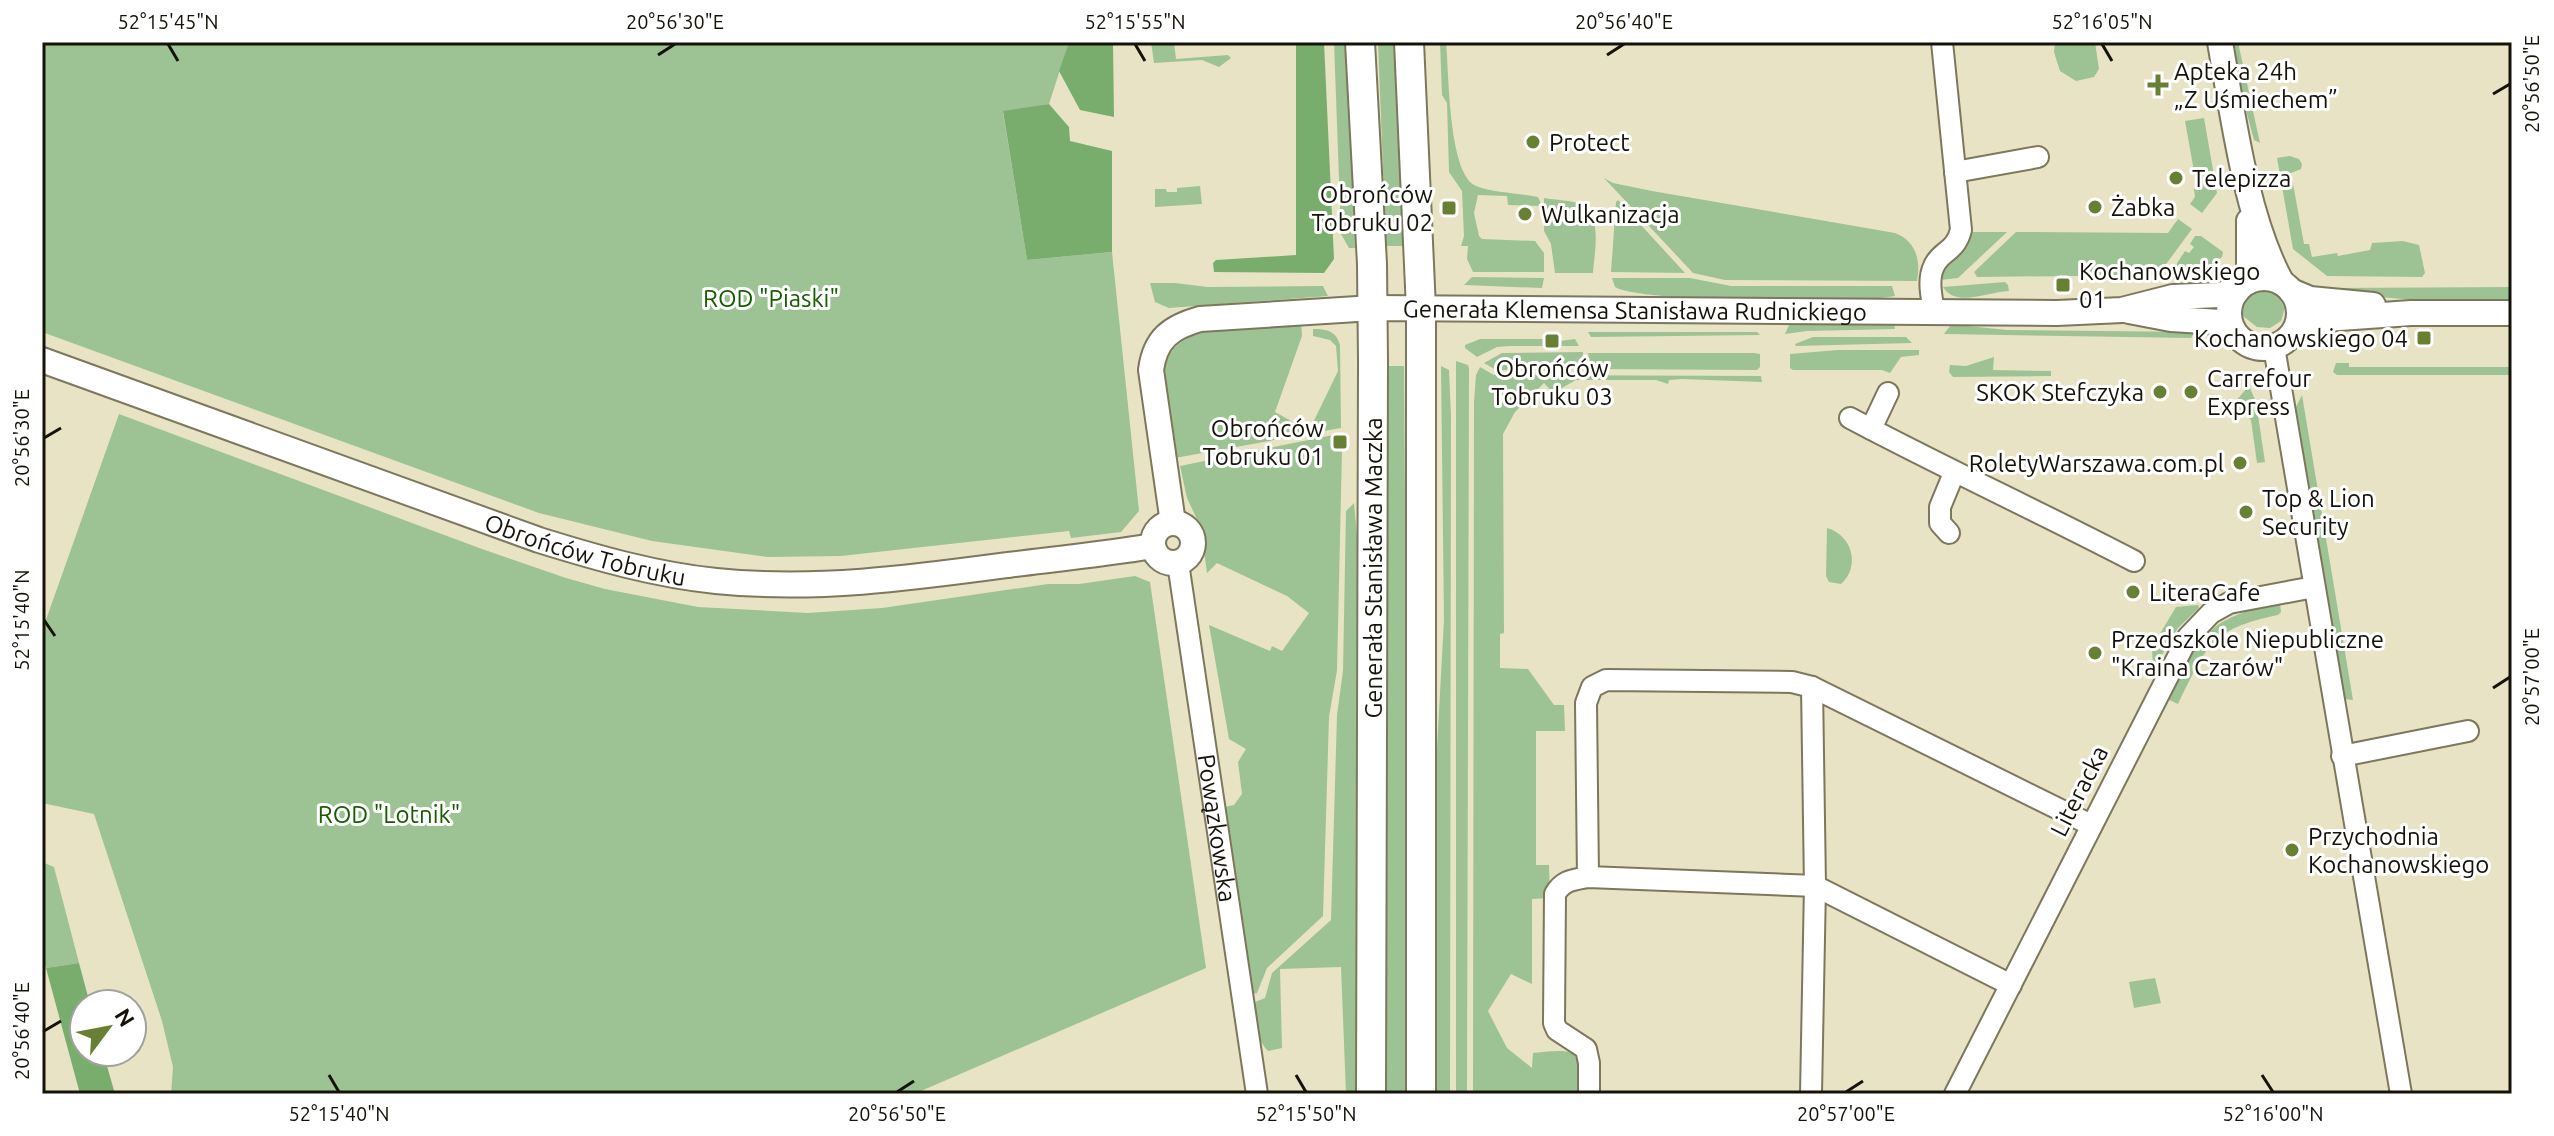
<svg xmlns="http://www.w3.org/2000/svg" width="2554" height="1136" font-family="Ubuntu,sans-serif">
<style>
.green{fill:#9dc394}
.forest{fill:#79ad6e}
.lines{fill:none;stroke-linecap:round;stroke-linejoin:round}
.minor-casing{stroke:#7c775d;stroke-width:24}
.tertiary-casing{stroke:#7c775d;stroke-width:28}
.secondary-casing{stroke:#7c775d;stroke-width:32}
.minor{stroke:#fff;stroke-width:20}
.tertiary{stroke:#fff;stroke-width:24}
.secondary{stroke:#fff;stroke-width:28}
.ticks{fill:none;stroke:#151309;stroke-width:3}
.poi-dot{fill:#688033;stroke:#fff;stroke-width:3}
.labels{text-anchor:middle;dominant-baseline:central;stroke-width:6;stroke-linejoin:round;paint-order:stroke}
.poi-label{font-size:24px;fill:#151309;stroke:#fff;text-anchor:start}
.park-label{font-size:24px;fill:#165c00;stroke:#fff}
.street-label{font-size:24px;fill:#151309;stroke:#fff}
.neatline{fill:none;stroke:#151309;stroke-width:3}
.ticks-label{font-size:20px;text-anchor:middle;fill:#151309}
</style>
<rect width="100%" height="100%" fill="#e8e3c5"/>
<g class="green">
<polygon points="42,42 1069,42 1049,104 1003,112 1027,260 1112,252 1139,511 1121,532 1071,538 1069,531 841,556 768,557 652,541 539,513 42,332"/>
<polygon points="1151,42 1174,42 1176,59 1228,55 1231,58 1219,67 1202,60 1154,63"/>
<polygon points="1334,42 1347,42 1355,248 1349,248 1341,234"/>
<polygon points="1378,42 1397,42 1406,246 1386,246"/>
<path d="M1440,42h6c3,30 2,132 30,144 18,7 43,7 62,11l4,9 -34,-1 -1,-9 -29,-1 -4,18 5,23 3,3 53,2 9,12v19h-71l-6,-13 1,-13h-7l3,-10 -2,-45 -13,-19 -2,-69 -5,-8z"/>
<polygon points="2055,42 2095,42 2099,69 2094,77 2076,81 2060,71 2054,52"/>
<polygon points="2231,42 2238,42 2260,143 2254,140 2238,80"/>
<polygon points="2204,118 2217,193 2202,213 2190,204 2195,197 2194,189 2197,188 2185,121"/>
<polygon points="2290,156 2299,159 2302,164 2301,169 2291,173 2304,244 2309,244 2312,257 2337,253 2338,256 2370,250 2372,243 2403,241 2419,245 2425,273 2422,277 2327,276 2293,249 2277,158"/>
<path d="M1604,178l9,5 39,8 243,42c21,8 26,27 22,48l-192,-1 -32,-7z"/>
<polygon points="1200,186 1202,204 1155,207 1155,189 1166,189 1167,192 1177,192 1177,188"/>
<path d="M1544,198c11,2 28,2 38,7 21,12 12,49 11,68h-38l-4,-29 -7,-13z"/>
<polygon points="1618,200 1685,273 1611,272 1616,202"/>
<polygon points="2178,219 2192,229 2158,275 1977,277 1974,272 2016,232 2168,233"/>
<polygon points="1969,232 2007,232 1958,278 1940,280 1941,269"/>
<polygon points="2195,236 2201,236 2223,252 2222,257 2199,274 2174,275 2172,271 2185,251 2189,253 2194,247 2190,244"/>
<polygon points="1472,277 1544,278 1542,288 1464,285"/>
<path d="M1612,278h78l41,8h161l3,10c-35,8 -253,7 -280,-9z"/>
<path d="M2005,282l3,3 1,6c-22,1 -53,17 -66,-4z"/>
<polygon points="1150,283 1175,283 1208,287 1323,286 1328,296 1169,308 1155,302"/>
<polygon points="2512,287 2512,300 2413,300 2336,293 2336,288"/>
<polygon points="2263,290 2276,293 2285,308 2281,321 2270,328 2257,327 2239,313 2246,298"/>
<path d="M1301,321l1,15 -27,76 34,19 29,-60 -2,-25 -6,-6 -17,-4v-7c14,0 23,2 27,16l1,83 -166,30c-3,-24 -18,-79 -7,-100 7,-15 20,-21 34,-27z"/>
<polygon points="1799,321 1894,323 1895,329 1807,331 1785,334 1789,325"/>
<polygon points="1958,325 2007,330 2193,332 2193,335 2191,338 1944,334 1950,326"/>
<polygon points="1588,332 1757,332 1760,335 1591,337"/>
<polygon points="1813,337 1906,337 1912,343 1796,346 1795,344"/>
<polygon points="1480,339 1545,339 1545,343 1575,339 1579,346 1510,346 1497,347 1477,357 1465,348 1465,345"/>
<polygon points="1838,350 1919,350 1919,355 1901,357 1890,373 1882,370 1793,370 1790,368 1790,354"/>
<polygon points="1583,352 1583,366 1580,369 1496,370 1484,363 1502,353"/>
<polygon points="1588,353 1754,353 1760,354 1760,367 1757,370 1591,369"/>
<polygon points="1994,357 1993,370 2051,371 2051,376 1953,377 1949,372 1950,365 1966,366"/>
<polygon points="1456,361 1468,365 1469,369 1467,1094 1456,1094"/>
<polygon points="2336,363 2349,363 2349,367 2512,367 2512,375 2337,375 2333,372"/>
<polygon points="1381,366 1404,366 1406,629 1412,711 1412,1094 1382,1094"/>
<polygon points="1441,366 1449,370 1451,416 1450,1094 1436,1094 1437,748 1444,620"/>
<path d="M1480,367l14,8 267,1 1,6 -80,-3 -13,1 -1,4 -12,-4h-80l-23,13 -9,-10 -29,29 -12,22 1,199 -4,1v34l28,1 26,36h10l1,26h-29v134h13l1,33 -18,1v85l-21,-10 -23,37 19,37 25,20 1,-15c47,-5 46,-4 47,41h-107l1,-692 2,-27z"/>
<polygon points="2247,388 2250,388 2256,402 2265,462 2257,463 2251,420 2236,407 2235,402"/>
<polygon points="2302,395 2353,700 2345,699 2296,407"/>
<polygon points="119,414 482,549 566,578 605,589 698,607 808,613 882,608 1048,584 1079,584 1135,576 1150,582 1206,968 914,1094 171,1094 173,1067 162,1021 94,814 42,803 42,631"/>
<polygon points="1338,434 1337,451 1342,451 1337,670 1329,717 1323,916 1267,968 1257,993 1253,994 1225,807 1234,805 1242,794 1238,762 1246,749 1229,739 1209,625 1270,651 1272,646 1282,651 1309,613 1287,596 1217,563 1207,573 1201,528 1187,498 1180,466"/>
<path d="M1354,503l3,32 1,559h-12l-5,-127 -61,2 2,79 -14,3c-12,-11 -11,-32 -13,-49l10,-4 7,-25 59,-53 6,-205 6,-44 3,-160z"/>
<path d="M1827,528c25,7 34,38 14,56l-12,-2 -3,-6z"/>
<path d="M2280,603l1,9 -3,3c-68,14 -71,31 -100,89l-11,-5c33,-63 39,-81 113,-96z"/>
<polygon points="2198,605 2199,608 2178,628 2153,670 2152,647 2176,607"/>
<polygon points="42,862 54,867 79,963 46,968 42,957"/>
<polygon points="2155,978 2161,1003 2134,1008 2129,982"/>
</g>
<g class="forest">
<polygon points="1069,42 1113,42 1114,117 1080,110 1059,71"/>
<polygon points="1296,42 1324,42 1334,259 1324,273 1214,272 1213,263 1216,260 1296,255"/>
<polygon points="1049,104 1069,127 1070,141 1112,151 1112,252 1027,260 1003,111"/>
<polygon points="79,963 90,1004 84,1004 84,1052 103,1052 115,1094 80,1094 46,968"/>
</g>
<g class="lines">
<defs>
<g id="minor">
<polyline points="1955,172 2038,157"/>
<path d="M1934,312c-2,-14 -7,-32 0,-46 7,-16 21,-13 27,-36l-19,-188"/>
<polyline points="2274,347 2401,1094"/>
<path d="M1850,418c94,50 190,94 284,143"/>
<polyline points="1871,429 1888,393"/>
<polyline points="1949,533 1940,523 1940,507 1954,473"/>
<path id="s1" d="M1178,563l79,531"/>
<polyline points="2342,756 2468,731"/>
<polyline points="1588,877 1586,703 1592,687 1606,680 1792,682 1812,687 2091,825"/>
<path d="M1589,1094v-31l-3,-14 -29,-19 -3,-7 1,-129c8,-14 18,-14 33,-17l227,9 196,99"/>
<polyline points="1811,1094 1815,886 1812,687"/>
<polyline points="1955,1094 2188,637 2211,613 2229,603 2314,587"/>
</g>
<g id="tertiary">
<path d="M2220,42c13,74 26,176 62,241"/>
<polyline points="2249,221 2249,281"/>
<circle cx="2264" cy="313" r="35"/>
<polyline points="2291,291 2310,299 2373,305"/>
<polyline points="2129,311 2171,319 2220,322 2233,330"/>
<polyline points="2293,334 2307,324 2325,319 2411,313 2512,313"/>
<path id="s2" d="M42,360l497,180c58,18 117,35 177,41 99,10 195,-3 292,-16 48,-6 97,-11 145,-19"/>
<path id="s3" d="M1173,523l-22,-153c4,-31 20,-43 49,-51l173,-11 684,5 65,-3 51,-13 46,-2 18,-4"/>
<circle cx="1173" cy="543" r="20"/>
</g>
<g id="secondary">
<polyline points="1360,42 1372,264 1373,361 1371,1094"/>
<polyline points="1409,42 1421,309 1421,1094"/>
</g>
</defs>
<use href="#minor" class="minor-casing"/>
<use href="#tertiary" class="tertiary-casing"/>
<use href="#secondary" class="secondary-casing"/>
<use href="#minor" class="minor"/>
<use href="#tertiary" class="tertiary"/>
<use href="#secondary" class="secondary"/>
</g>
<path class="ticks" d="M168,44l10,17M1135,44l10,17M2102,44l10,17M658,55l17,-11M1607,55l17,-11M2493,94l17,-10M44,438l17,-10M44,620l11,16M2493,688l17,-11M44,1031l17,-10M329,1075l10,17M1296,1075l10,17M2262,1075l11,17M897,1092l17,-11M1846,1092l17,-11"/>
<g class="poi-dot">
<path d="M2154 73h8v8h8v8h-8v8h-8v-8h-8v-8h8z"/>
<circle cx="1533" cy="142" r="8"/>
<circle cx="2176" cy="178" r="8"/>
<circle cx="2095" cy="207" r="8"/>
<rect x="1441" y="200" width="16" height="16" rx="4"/>
<circle cx="1525" cy="214" r="8"/>
<rect x="2055" y="277" width="16" height="16" rx="4"/>
<rect x="2416" y="330" width="16" height="16" rx="4"/>
<rect x="1544" y="333" width="16" height="16" rx="4"/>
<circle cx="2160" cy="392" r="8"/>
<circle cx="2191" cy="392" r="8"/>
<rect x="1332" y="434" width="16" height="16" rx="4"/>
<circle cx="2240" cy="463" r="8"/>
<circle cx="2246" cy="512" r="8"/>
<circle cx="2133" cy="592" r="8"/>
<circle cx="2095" cy="653" r="8"/>
<circle cx="2292" cy="850" r="8"/>
</g>
<g class="labels">
<g class="poi-label">
<text x="2174" y="71">Apteka 24h<tspan x="2174" dy="28">„Z Uśmiechem”</tspan></text>
<text x="1549" y="142">Protect</text>
<text x="2192" y="178">Telepizza</text>
<text x="1433" y="194" text-anchor="end">Obrońców<tspan x="1433" dy="28">Tobruku 02</tspan></text>
<text x="2111" y="207">Żabka</text>
<text x="1541" y="214">Wulkanizacja</text>
<text x="2079" y="271">Kochanowskiego<tspan x="2079" dy="28">01</tspan></text>
<text x="2408" y="338" text-anchor="end">Kochanowskiego 04</text>
<text x="1552" y="368" text-anchor="middle">Obrońców<tspan x="1552" dy="28">Tobruku 03</tspan></text>
<text x="2207" y="378">Carrefour<tspan x="2207" dy="28">Express</tspan></text>
<text x="2144" y="392" text-anchor="end">SKOK Stefczyka</text>
<text x="1324" y="428" text-anchor="end">Obrońców<tspan x="1324" dy="28">Tobruku 01</tspan></text>
<text x="2224" y="463" text-anchor="end">RoletyWarszawa.com.pl</text>
<text x="2262" y="498">Top &amp; Lion<tspan x="2262" dy="28">Security</tspan></text>
<text x="2149" y="592">LiteraCafe</text>
<text x="2111" y="639">Przedszkole Niepubliczne<tspan x="2111" dy="28">"Kraina Czarów"</tspan></text>
<text x="2308" y="836">Przychodnia<tspan x="2308" dy="28">Kochanowskiego</tspan></text>
</g>
<g class="park-label">
<text x="771" y="298">ROD "Piaski"</text>
<text x="389" y="814">ROD "Lotnik"</text>
</g>
<g class="street-label">
<text stroke="none"><textPath href="#s3" startOffset="666">Generała Klemensa Stanisława Rudnickiego</textPath></text>
<text stroke="none"><textPath href="#s2" startOffset="576">Obrońców Tobruku</textPath></text>
<text transform="translate(1373 568) rotate(-90)">Generała Stanisława Maczka</text>
<text transform="translate(2079 791) rotate(-63)">Literacka</text>
<text stroke="none"><textPath href="#s1" startOffset="268">Powązkowska</textPath></text>
</g>
</g>
<rect width="2554" height="1136" fill="none" stroke="#ffffff" stroke-width="88"/>
<g transform="translate(108 1028) rotate(58)"><circle r="38" fill="#ffffff" stroke="#a1a19d" stroke-width="2"/>
<path d="M0-6L14 30L0 20L-14 30Z" fill="#688033"/>
<text y="-12" font-size="22" font-weight="bold" text-anchor="middle" fill="#151309">N</text>
</g>
<rect x="44" y="44" width="2466" height="1048" class="neatline"/>
<g class="ticks-label">
<text x="168" y="29">52°15'45"N</text>
<text x="675" y="29">20°56'30"E</text>
<text x="1135" y="29">52°15'55"N</text>
<text x="1624" y="29">20°56'40"E</text>
<text x="2102" y="29">52°16'05"N</text>
<text transform="translate(2532 84) rotate(-90)" y="7">20°56'50"E</text>
<text transform="translate(22 438) rotate(-90)" y="7">20°56'30"E</text>
<text transform="translate(22 620) rotate(-90)" y="7">52°15'40"N</text>
<text transform="translate(2532 677) rotate(-90)" y="7">20°57'00"E</text>
<text transform="translate(22 1031) rotate(-90)" y="7">20°56'40"E</text>
<text x="339" y="1121">52°15'40"N</text>
<text x="897" y="1121">20°56'50"E</text>
<text x="1306" y="1121">52°15'50"N</text>
<text x="1846" y="1121">20°57'00"E</text>
<text x="2273" y="1121">52°16'00"N</text>
</g>
</svg>
